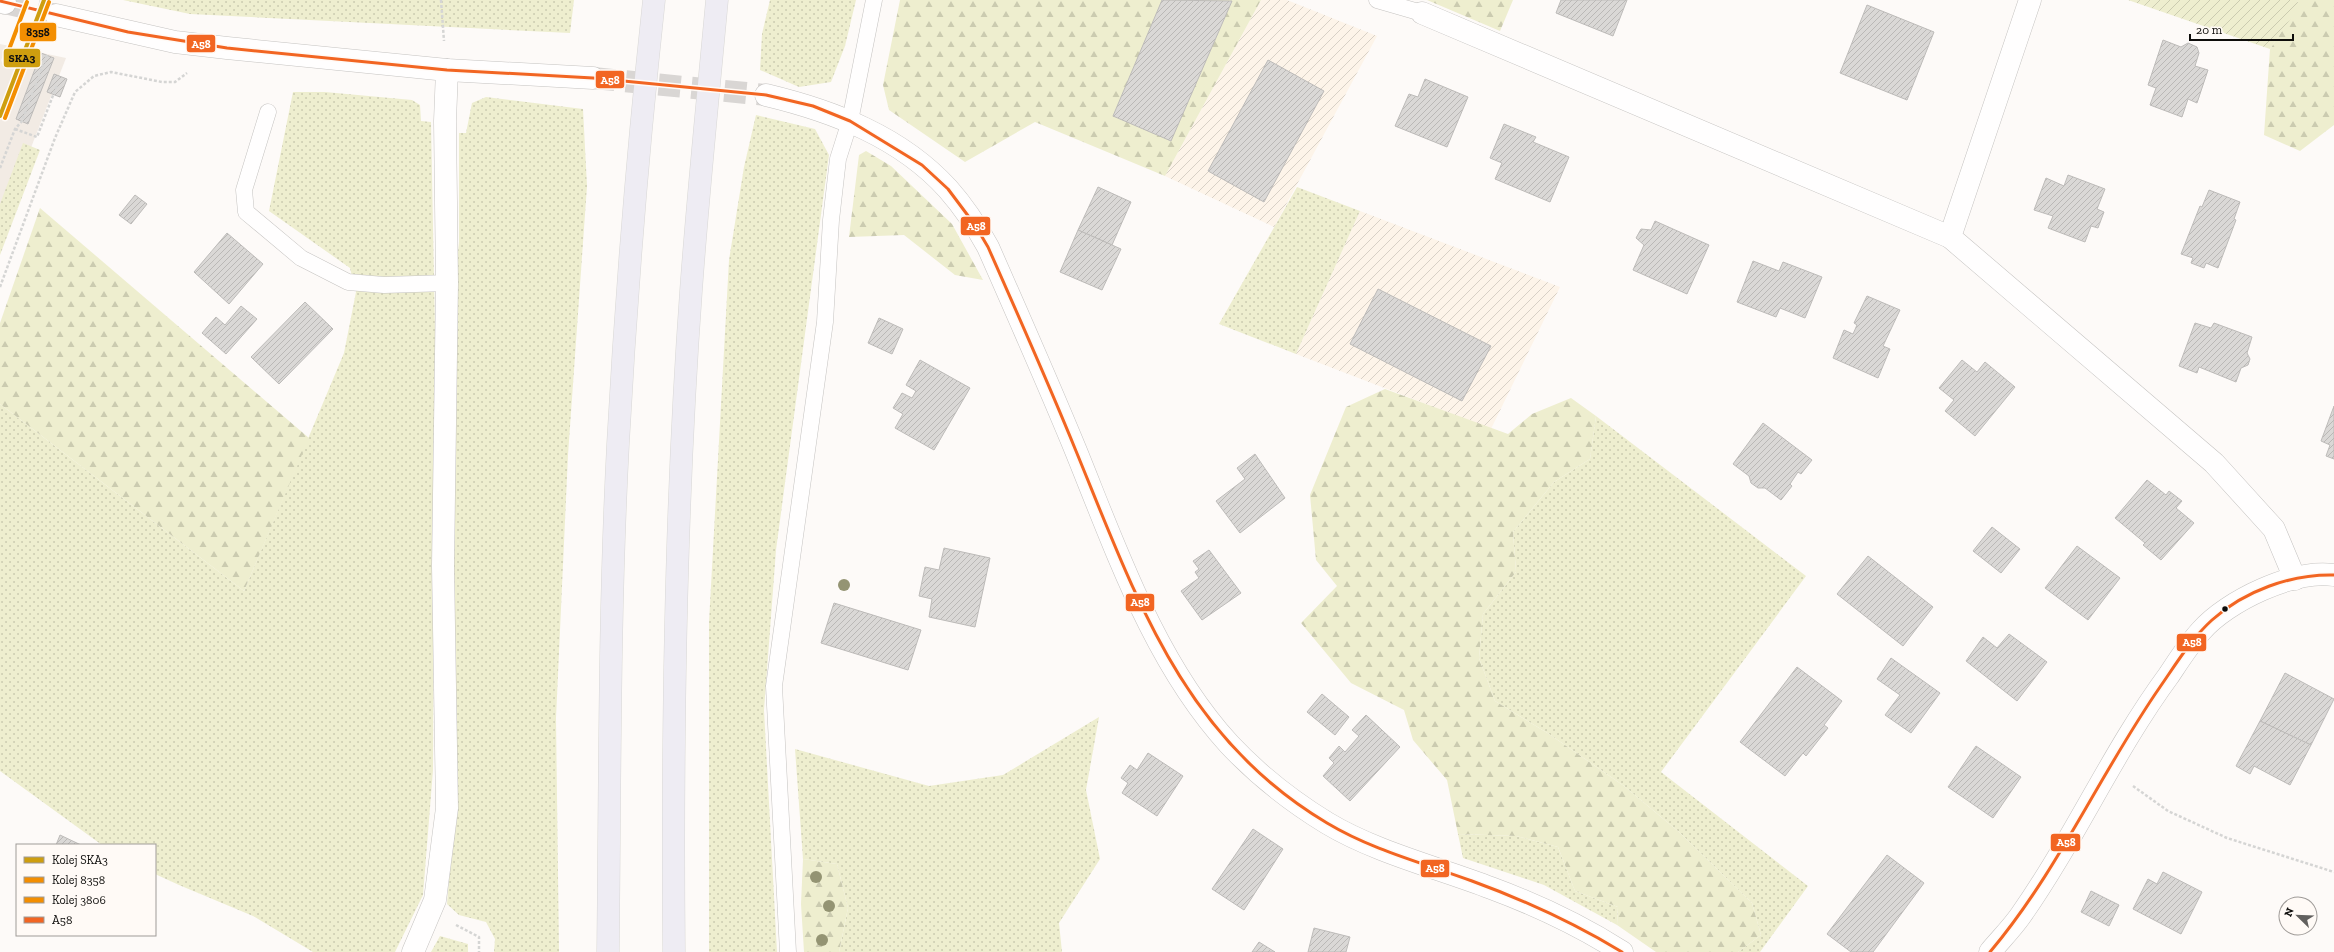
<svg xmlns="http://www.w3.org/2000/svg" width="2334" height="952" font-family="'Zilla Slab',serif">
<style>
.built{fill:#f2ebe4}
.industrial{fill:url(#industrial-furrows)}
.grass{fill:url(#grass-dots)}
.forest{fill:url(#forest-firs)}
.garden{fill:url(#garden-furrows)}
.building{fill:url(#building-hatch);stroke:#bdbbb9}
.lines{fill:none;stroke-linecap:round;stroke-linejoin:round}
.minor-tunnel{stroke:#d9d6d4;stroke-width:22;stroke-dasharray:22 11;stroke-linecap:butt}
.service-casing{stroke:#c5c3c1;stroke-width:17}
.minor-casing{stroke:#c5c3c1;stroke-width:23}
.motorway-casing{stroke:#d8d7d5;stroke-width:23}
.path{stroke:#d5d5d4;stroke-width:2.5;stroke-dasharray:3 2;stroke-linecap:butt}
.service{stroke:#fffefe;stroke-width:16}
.minor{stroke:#fffefe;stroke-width:22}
.motorway{stroke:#eeecf3;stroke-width:22}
.bus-1-casing{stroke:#fffaf6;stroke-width:6}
.bus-1{stroke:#f26522;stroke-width:3}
.rail-1-casing{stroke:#fffaf6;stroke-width:7}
.rail-2-casing{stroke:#fffaf6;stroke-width:7}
.rail-3-casing{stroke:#fffaf6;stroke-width:7}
.rail-1{stroke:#ce9e0f;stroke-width:4}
.rail-2{stroke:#f38e01;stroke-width:4}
.rail-3{stroke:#f38e01;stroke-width:4}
.tree{fill:#949473}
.bus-dot{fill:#0e0d0b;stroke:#fffaf6;stroke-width:1.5}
.line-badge{stroke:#fffaf6;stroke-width:1.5}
.badge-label{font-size:11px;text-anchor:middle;font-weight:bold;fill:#fff}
.pale-badge-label{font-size:11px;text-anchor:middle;font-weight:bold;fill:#111}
</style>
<defs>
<pattern id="industrial-furrows" width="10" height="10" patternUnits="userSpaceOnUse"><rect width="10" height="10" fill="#fdf4e9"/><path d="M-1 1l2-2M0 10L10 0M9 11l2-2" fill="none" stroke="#d8d0c6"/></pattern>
<pattern id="grass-dots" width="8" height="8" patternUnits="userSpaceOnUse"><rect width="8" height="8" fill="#eeeecf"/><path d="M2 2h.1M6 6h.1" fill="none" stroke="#cbcbb0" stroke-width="1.8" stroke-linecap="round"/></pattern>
<pattern id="forest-firs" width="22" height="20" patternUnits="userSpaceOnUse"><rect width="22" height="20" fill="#eeeecf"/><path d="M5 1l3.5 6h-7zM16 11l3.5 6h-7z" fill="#cbcbb0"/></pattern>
<pattern id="garden-furrows" width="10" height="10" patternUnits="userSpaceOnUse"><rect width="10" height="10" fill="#eeeecf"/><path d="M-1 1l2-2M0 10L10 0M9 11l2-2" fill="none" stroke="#cbcbb0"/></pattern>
<pattern id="building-hatch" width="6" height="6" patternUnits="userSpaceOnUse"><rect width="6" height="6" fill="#dad8d6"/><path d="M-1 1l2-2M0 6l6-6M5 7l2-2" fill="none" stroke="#bab8b6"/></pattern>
</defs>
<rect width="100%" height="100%" fill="#fdfaf8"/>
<polygon class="built" points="0,44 66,58 0,227"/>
<g class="industrial">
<polygon points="1261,0 1287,0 1377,36 1274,227 1165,176"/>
<polygon points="1360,211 1560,287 1491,429 1296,354"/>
</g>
<g class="grass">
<polygon points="123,0 574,0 570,33 190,14"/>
<polygon points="770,0 856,0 845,46 831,82 799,87 760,70 762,34"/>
<polygon points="293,92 325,92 412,100 420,105 421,121 431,122 435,332 433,770 423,895 395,952 313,952 253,916 179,885 155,874 155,845 102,845 0,771 0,404 244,591 344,353 356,292 350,268 269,211"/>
<polygon points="486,97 583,109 587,186 568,455 556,718 559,952 494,952 495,939 486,922 459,915 447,904 454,816 454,292 459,242 459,133 466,133 472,103"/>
<polygon points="756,115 815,129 829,155 776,550 764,710 777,952 709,952 709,622 729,260 744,167"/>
<polygon points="23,143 40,150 0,255 0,204"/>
<polygon points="1297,187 1360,211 1296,354 1219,324"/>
<polygon points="1596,416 1806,576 1661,772 1808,886 1760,952 1738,952 1761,935 1752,903 1679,832 1624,786 1549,734 1495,701 1479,658 1483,614 1516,572 1513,532 1554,482 1590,459"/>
<polygon points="1099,717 1086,790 1100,859 1059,923 1062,952 839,952 848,908 837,864 803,859 795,749 929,786 1003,775"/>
<polygon points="1458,834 1516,836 1558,847 1575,891 1618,907 1617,925 1544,885 1463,858"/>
<polygon points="440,936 468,944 468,952 431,952"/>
</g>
<g class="forest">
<polygon points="900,0 1261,0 1165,176 1035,122 965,162 889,110 883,85"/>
<polygon points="1427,0 1513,0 1500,31"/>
<polygon points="2297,0 2334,0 2334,125 2300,151 2264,135 2270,49 2298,6"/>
<polygon points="866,151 891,166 952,224 983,280 955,275 904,235 849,237 859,155"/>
<polygon points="40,208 309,438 244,591 0,404 0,323"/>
<polygon points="1385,389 1508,434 1532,414 1571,398 1596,416 1590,459 1554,482 1513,532 1516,572 1483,614 1479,658 1495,701 1549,734 1624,786 1679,832 1752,903 1761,935 1738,952 1656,952 1617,925 1618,907 1575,891 1558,847 1516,836 1458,834 1447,780 1413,740 1404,710 1351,683 1301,623 1337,586 1316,560 1310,495 1346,407"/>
<polygon points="803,859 837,864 848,908 839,952 804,952 801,904"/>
</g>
<polygon class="garden" points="2128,0 2297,0 2299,6 2270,49"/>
<g class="building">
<polygon points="1162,0 1232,1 1171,141 1113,116"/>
<polygon points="1561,0 1627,0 1613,36 1556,13"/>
<polygon points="1867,5 1934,32 1907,100 1840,73"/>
<polygon points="2163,40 2181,47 2188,43 2197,47 2199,53 2195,66 2208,70 2197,103 2188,99 2182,117 2150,105 2156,88 2148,85"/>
<polygon points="41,53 54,58 28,124 16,119"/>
<polygon points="1268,60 1324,91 1264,202 1208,171"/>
<polygon points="54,74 67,79 60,97 47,92"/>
<polygon points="1425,79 1468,97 1447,147 1395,126 1409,94 1418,97"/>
<polygon points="1504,124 1536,137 1533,142 1569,157 1550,202 1495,179 1502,163 1490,158"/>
<polygon points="2068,175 2105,189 2097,209 2104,212 2098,228 2091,226 2085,242 2048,228 2053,216 2034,210 2046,178 2064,186"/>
<polygon points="1098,187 1131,202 1112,245 1078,230"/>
<polygon points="2209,190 2240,202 2234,219 2236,220 2218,268 2206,263 2204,268 2191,263 2193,258 2181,254 2200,206 2202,207"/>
<polygon points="135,195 147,204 131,224 119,215"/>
<polygon points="1655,221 1709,245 1687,294 1633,270 1644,245 1636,238 1641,229 1651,230"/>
<polygon points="1078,230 1121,249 1102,290 1060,272"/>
<polygon points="227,233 263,264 229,304 194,272"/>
<polygon points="1753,261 1779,271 1783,262 1822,277 1805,318 1780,308 1776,317 1737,302"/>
<polygon points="1378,289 1491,346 1462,401 1350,344"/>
<polygon points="1867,296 1900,310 1883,346 1890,349 1878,378 1833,358 1844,330 1853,334 1857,325 1854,323"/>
<polygon points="305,302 333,329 279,384 251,357"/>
<polygon points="241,306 257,319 226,354 202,333 216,317 225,325"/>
<polygon points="879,318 903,329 892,354 868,343"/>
<polygon points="2195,323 2211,328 2214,323 2252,337 2247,353 2250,359 2248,365 2241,368 2236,382 2199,367 2197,373 2179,366"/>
<polygon points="920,360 970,388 934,450 895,428 903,414 893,408 902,393 912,398 916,391 906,385"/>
<polygon points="1962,360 1977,372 1985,362 2015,387 1975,436 1945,411 1954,400 1939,388"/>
<polygon points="2334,406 2334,459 2326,456 2330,445 2321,441"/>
<polygon points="1763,423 1812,460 1801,474 1798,472 1790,484 1792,486 1781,500 1765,488 1758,488 1751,483 1749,476 1733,464"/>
<polygon points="1255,454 1285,498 1240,533 1216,501 1245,479 1237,468"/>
<polygon points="2147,480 2166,495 2169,491 2182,501 2176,508 2194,523 2161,560 2143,545 2145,543 2115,518"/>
<polygon points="1992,527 2020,549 2001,573 1973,551"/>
<polygon points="2077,546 2120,578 2088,620 2045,588"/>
<polygon points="944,548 990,558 975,627 929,617 932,599 919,596 925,567 939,570"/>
<polygon points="1209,550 1241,593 1202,620 1181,591 1199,578 1195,572 1199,569 1193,561"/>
<polygon points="1868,556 1933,607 1903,646 1837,594"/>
<polygon points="834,603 921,630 908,670 821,643"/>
<polygon points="2009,634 2047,662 2017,701 1966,661 1983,637 1997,648"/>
<polygon points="1891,658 1940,693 1911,733 1885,715 1900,695 1877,679"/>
<polygon points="1797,667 1842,701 1824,725 1828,728 1806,756 1803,753 1785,776 1740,742"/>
<polygon points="2285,673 2334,699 2311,745 2260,721"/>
<polygon points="1322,694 1349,717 1335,735 1307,712"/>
<polygon points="1366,715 1400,747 1350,801 1323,776 1334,763 1329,758 1339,746 1345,752 1359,736 1352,730"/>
<polygon points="2260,721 2311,745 2290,785 2254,766 2250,774 2236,766"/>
<polygon points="1976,746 2021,777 1993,818 1948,787"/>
<polygon points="1148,753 1183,776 1157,816 1122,793 1128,783 1121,778 1130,765 1137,770"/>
<polygon points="1253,829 1283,849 1244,910 1212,889"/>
<polygon points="60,835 81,845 56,845"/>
<polygon points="1887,855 1924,883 1873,952 1851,952 1827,934"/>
<polygon points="2163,872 2202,892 2181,934 2133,909 2148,879 2157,884"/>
<polygon points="2091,891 2119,905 2109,926 2081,912"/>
<polygon points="1314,928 1350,937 1346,952 1308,952"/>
<polygon points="1259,942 1275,952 1252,952"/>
</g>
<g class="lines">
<g class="minor-tunnel">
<polyline points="5,3 56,15"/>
<polyline points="593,78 766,95"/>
</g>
<defs>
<g id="service">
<polyline points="1377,0 1422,13"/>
<polyline points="268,112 244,190 246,212 301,258 348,282 384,285 447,283"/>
<polyline points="788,952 774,686 825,322 831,220 838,159 850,121 874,0"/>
</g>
<g id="minor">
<polyline points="2030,0 1950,237 2214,463 2274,529 2295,579"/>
<polyline points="0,1 5,3"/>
<polyline points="1422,13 1950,237"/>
<polyline points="56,15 175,42 227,48 447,70 593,78"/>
<path d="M766,95c67,16 135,42 182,94 16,18 29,38 40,58 30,68 60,136 88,204 41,101 79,212 153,293 29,31 62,57 98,79 48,29 112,45 164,65 46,17 90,38 131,64"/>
<polyline points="413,952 435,900 447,808 443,566 447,283 445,121 447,70"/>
<path d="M1990,952c10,-12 22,-24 31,-37 54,-77 92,-164 148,-240 10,-15 20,-31 32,-44 26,-30 93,-62 133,-56"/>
</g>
<g id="motorway">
<path d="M608,952c2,-169 1,-339 10,-508 8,-148 20,-296 36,-444"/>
<path d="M674,952c-2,-220 1,-441 17,-661 7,-97 17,-194 26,-291"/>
</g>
</defs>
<use href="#service" class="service-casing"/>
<use href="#minor" class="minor-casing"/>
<use href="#motorway" class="motorway-casing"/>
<g class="path">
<polyline points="441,0 444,41"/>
<polyline points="15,129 37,137 57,85"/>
<polyline points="0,168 15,129 22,121 47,55"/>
<polyline points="0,287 55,138 75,92 94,76 111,72 162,82 175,82 187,73"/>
<polyline points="2133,786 2168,811 2227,838 2334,872"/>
<polyline points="456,925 479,937 479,952"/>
</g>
<use href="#service" class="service"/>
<use href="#minor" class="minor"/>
<use href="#motorway" class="motorway"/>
<defs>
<g id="bus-1">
<path d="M0,1l128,31 99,16 220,22 146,8 173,17 47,11 37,15 72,44 26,24 27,36 13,22c30,68 60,135 88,204 60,146 107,287 251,372 45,27 96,40 145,58 52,19 102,42 150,71"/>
<path d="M1990,952c69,-82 109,-177 170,-265 16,-23 31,-48 52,-67 32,-29 79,-46 122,-45"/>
</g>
</defs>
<use href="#bus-1" class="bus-1-casing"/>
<use href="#bus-1" class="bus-1"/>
<defs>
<polyline id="rail-1" points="0,116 44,0"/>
<polyline id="rail-2" points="5,118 49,2"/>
<polyline id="rail-3" points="5,60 27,2"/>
</defs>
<use href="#rail-1" class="rail-1-casing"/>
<use href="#rail-2" class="rail-2-casing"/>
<use href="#rail-3" class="rail-3-casing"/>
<use href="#rail-1" class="rail-1"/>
<use href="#rail-2" class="rail-2"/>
<use href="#rail-3" class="rail-3"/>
</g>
<g class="tree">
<circle cx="844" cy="585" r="6"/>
<circle cx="816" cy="877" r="6"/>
<circle cx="829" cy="906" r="6"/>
<circle cx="822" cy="940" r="6"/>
</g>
<circle class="bus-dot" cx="2225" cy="609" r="3.5"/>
<g class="line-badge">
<rect x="19" y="22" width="38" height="20" rx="4" fill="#f38e01"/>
<rect x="186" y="34" width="30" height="19" rx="4" fill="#f26522"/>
<rect x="3" y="48" width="38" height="20" rx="4" fill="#ce9e0f"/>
<rect x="595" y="70" width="30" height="19" rx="4" fill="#f26522"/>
<rect x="960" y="216" width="31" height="20" rx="4" fill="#f26522"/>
<rect x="1125" y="593" width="30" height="19" rx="4" fill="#f26522"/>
<rect x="2176" y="633" width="31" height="19" rx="4" fill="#f26522"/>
<rect x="2050" y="833" width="31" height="19" rx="4" fill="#f26522"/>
<rect x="1420" y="859" width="30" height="19" rx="4" fill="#f26522"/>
</g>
<g class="badge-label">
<text x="201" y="48">A58</text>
<text x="610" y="84">A58</text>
<text x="976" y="230">A58</text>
<text x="1140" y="606">A58</text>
<text x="2192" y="646">A58</text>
<text x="2066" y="846">A58</text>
<text x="1435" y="872">A58</text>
</g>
<g class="pale-badge-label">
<text x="38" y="36">8358</text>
<text x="22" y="62">SKA3</text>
</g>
<rect x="16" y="844" width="140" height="92" fill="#fffaf6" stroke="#9f9b98"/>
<rect x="24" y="857" width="20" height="6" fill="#ce9e0f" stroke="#9f9b98"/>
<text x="52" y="864" font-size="12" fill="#0e0d0b">Kolej SKA3</text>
<rect x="24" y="877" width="20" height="6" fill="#f38e01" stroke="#9f9b98"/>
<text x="52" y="884" font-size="12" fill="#0e0d0b">Kolej 8358</text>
<rect x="24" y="897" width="20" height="6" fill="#f38e01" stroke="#9f9b98"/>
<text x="52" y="904" font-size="12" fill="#0e0d0b">Kolej 3806</text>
<rect x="24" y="917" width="20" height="6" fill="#f26522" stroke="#9f9b98"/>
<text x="52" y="924" font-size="12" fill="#0e0d0b">A58</text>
<g transform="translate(2298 916) rotate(293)"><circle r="19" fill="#fffaf6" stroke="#9f9b98"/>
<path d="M0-3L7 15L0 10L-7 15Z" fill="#62605e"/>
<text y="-6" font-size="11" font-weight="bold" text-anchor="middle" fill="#0e0d0b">N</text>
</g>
<path d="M2190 34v6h103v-6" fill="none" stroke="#0e0d0b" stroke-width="2"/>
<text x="2196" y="34" font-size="12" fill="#0e0d0b" stroke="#fffaf6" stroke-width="3" paint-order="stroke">20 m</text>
</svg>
